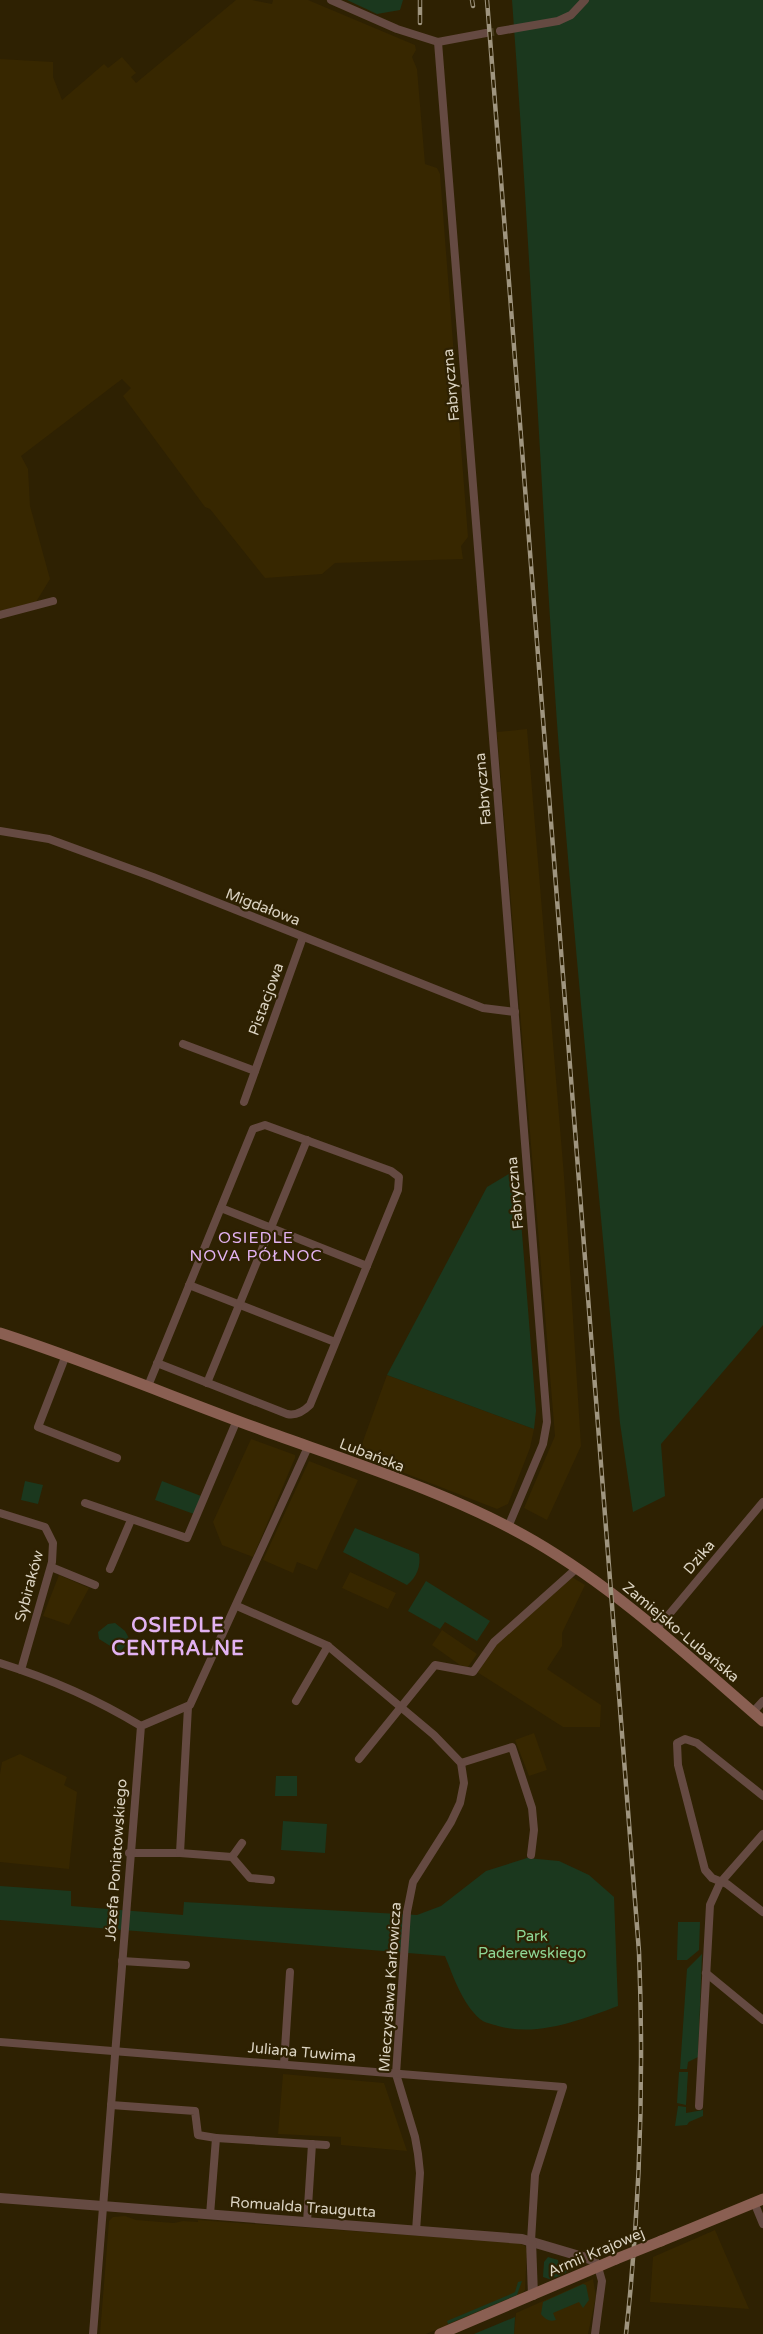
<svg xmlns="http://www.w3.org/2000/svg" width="763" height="2334" font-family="'Varela Round',sans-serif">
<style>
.built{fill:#372700}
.green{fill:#1b381e}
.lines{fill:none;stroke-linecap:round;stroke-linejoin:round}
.minor-tunnel{stroke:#483c1f;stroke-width:8;stroke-dasharray:8 4;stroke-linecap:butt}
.minor{stroke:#654a42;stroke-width:8}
.tertiary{stroke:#654a42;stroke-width:10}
.secondary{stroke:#8a5f52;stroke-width:11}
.rail-casing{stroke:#9f957f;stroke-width:4.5}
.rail{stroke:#2e2102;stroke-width:2.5;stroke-dasharray:8;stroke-linecap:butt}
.secondary-bridge{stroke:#8a5f52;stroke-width:11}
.labels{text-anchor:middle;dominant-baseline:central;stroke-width:4.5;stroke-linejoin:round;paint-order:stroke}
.street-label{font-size:15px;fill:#dbd3c2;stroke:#2e2102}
.park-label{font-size:15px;fill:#8ed796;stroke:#2e2102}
.neighbourhood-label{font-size:16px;letter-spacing:1px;fill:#e2b2f1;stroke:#2e2102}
.district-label{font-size:20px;font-weight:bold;letter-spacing:1px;fill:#e2b2f1;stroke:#2e2102}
</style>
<rect width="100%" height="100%" fill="#2e2102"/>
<g class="built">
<polygon points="236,0 252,0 272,4 273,0 308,0 415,45 416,50 412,57 417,69 425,164 437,168 440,174 468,537 461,546 463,559 335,563 322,574 265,578 210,509 205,507 123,396 131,388 122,379 21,456 28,469 30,506 50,579 36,602 0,611 0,59 53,62 53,77 62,100 104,64 108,68 122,57 136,73 131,77 136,83"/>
<polygon points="527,729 564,1176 581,1446 547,1520 524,1508 555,1436 497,732"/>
<polygon points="387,1375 534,1429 530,1448 508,1504 497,1509 358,1455"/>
<polygon points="251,1439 295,1455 295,1458 253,1557 222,1545 213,1522"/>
<polygon points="309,1461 358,1480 317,1570 297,1562 293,1573 263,1560"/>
<polygon points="350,1572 396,1593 388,1609 342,1588"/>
<polygon points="59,1575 89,1588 69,1625 43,1616"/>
<polygon points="572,1577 585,1585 562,1633 562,1646 547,1669 601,1705 600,1727 563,1727 477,1672 496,1643"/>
<polygon points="442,1630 477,1654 468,1667 460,1665 432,1645"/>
<polygon points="534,1733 547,1770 529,1776 515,1740"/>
<polygon points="20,1754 67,1777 64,1785 77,1792 69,1869 0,1862 0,1774 2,1762"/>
<polygon points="283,2074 384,2083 407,2151 341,2145 341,2137 278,2134"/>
<polygon points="125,2216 136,2220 174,2223 183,2221 198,2222 198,2220 519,2243 525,2246 527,2251 525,2290 520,2295 426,2334 100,2334 109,2221 113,2217"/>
<polygon points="715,2230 749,2309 650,2302 653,2257"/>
<polygon points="593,2279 596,2296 588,2334 514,2334 516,2313"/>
</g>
<g class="green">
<polygon points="347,0 403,0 400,10 377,14"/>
<path d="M512,0h251v1325l-102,119 4,52 -32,16 -13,-89c-21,-233 -45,-466 -63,-700 -17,-241 -27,-482 -45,-723z"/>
<polygon points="517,1169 536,1411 534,1429 387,1375 487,1187"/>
<polygon points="25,1481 43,1485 38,1504 21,1500"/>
<polygon points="162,1481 201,1496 194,1514 155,1500"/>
<path d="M355,1528l64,26c2,12 -2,23 -12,31l-64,-33z"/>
<polygon points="426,1581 490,1621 477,1641 445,1622 440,1629 408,1611"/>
<polygon points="115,1623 125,1631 130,1640 120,1652 99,1639 98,1632 108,1624"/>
<polygon points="276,1776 297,1776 297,1796 275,1796"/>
<polygon points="283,1821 327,1824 325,1853 281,1850"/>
<path d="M527,1858l32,3 30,14 25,22 4,109c-38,14 -79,31 -120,20 -5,-2 -14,-3 -18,-7 -18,-16 -26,-41 -35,-63l-445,-36v-34l71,5v15l112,9 1,-13 233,13 24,-9 45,-35z"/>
<polygon points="678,1922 700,1922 699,1950 687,1960 677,1960"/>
<polygon points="702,1954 698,2057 688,2062 687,2069 680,2069 687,1969"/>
<polygon points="679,2072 688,2072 686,2105 677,2103"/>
<polygon points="678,2106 686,2107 686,2113 703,2110 703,2116 689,2122 687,2125 675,2126"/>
<polygon points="548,2257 558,2260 560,2276 549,2279 543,2277 544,2262"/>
<polygon points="563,2261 575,2264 575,2268 563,2274"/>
<polygon points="522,2281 517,2295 448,2324 447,2321 511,2294 515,2292 518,2282"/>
<path d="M583,2284l3,1 3,15 -6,8 -4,-6 -26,11 3,7c-7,2 -11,-1 -15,-6l2,-12z"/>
<polygon points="515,2317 514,2334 474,2334"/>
</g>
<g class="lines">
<polyline class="minor-tunnel" points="486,33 500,31"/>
<g class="minor">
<polyline points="331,0 397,29 438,42 486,33"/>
<polyline points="500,31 558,21 571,15 585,0"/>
<polyline points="438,42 547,1422 543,1444 508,1527"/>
<polyline points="0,615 53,601"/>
<polyline points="0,831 49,839 153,877 483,1008 515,1012"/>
<polyline points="183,1044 255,1071"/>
<polyline points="244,1102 303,937"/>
<polyline points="221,1208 367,1266"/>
<polyline points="189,1285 335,1342"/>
<polyline points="66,1355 38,1427 117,1458"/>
<polyline points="207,1383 307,1140"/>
<path d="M148,1386l105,-257 12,-4 126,46 8,6 -1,13 -88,215c-6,6 -14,11 -23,9l-130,-51"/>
<polyline points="85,1503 187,1538 237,1420"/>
<polyline points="0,1513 45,1527 53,1543 52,1562 21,1670"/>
<polyline points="51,1567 95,1585"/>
<polyline points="110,1569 131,1520"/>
<polyline points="237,1606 328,1646 434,1735 461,1763 464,1783 460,1803 451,1822 413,1882 407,1912 396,2074 415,2137 418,2154 420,2173 416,2231"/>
<polyline points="656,1630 763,1502"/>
<path d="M0,1663c48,15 98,37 141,63"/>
<polyline points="296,1701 328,1646"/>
<polyline points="753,1712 763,1701"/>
<polyline points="359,1759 435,1665 473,1672 494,1642 577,1568"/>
<polyline points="461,1763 512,1747 532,1808 534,1830 531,1855"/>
<polyline points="763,1796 697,1743 685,1739 677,1743 678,1765 705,1870 712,1878 727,1884 763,1912"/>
<polyline points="129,1853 180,1853 232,1857 242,1843"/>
<polyline points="180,1853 188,1707"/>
<polyline points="232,1857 250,1878 271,1880"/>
<polyline points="122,1961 186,1965"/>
<polyline points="706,1973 763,2020"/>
<polyline points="0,2042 563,2087 535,2175 531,2241"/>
<polyline points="284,2064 290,1972"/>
<polyline points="111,2105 195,2111 198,2135 216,2138 210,2215"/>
<polyline points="699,2106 710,1905 720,1883 763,1834"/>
<polyline points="216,2138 326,2145"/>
<polyline points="754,2202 763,2224"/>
<polyline points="307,2222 312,2144"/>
<polyline points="93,2334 141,1726 190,1705 308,1447"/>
<polyline points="595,2334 602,2281 598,2267"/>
</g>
<g class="tertiary">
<polyline points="0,2198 522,2239 593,2260 598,2267"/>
<polyline points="531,2241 533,2295"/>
</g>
<g class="secondary">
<path d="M0,1333c90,29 177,66 265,98 89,32 188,63 269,110 84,49 156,117 229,180"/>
<polyline points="661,2241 763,2199"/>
<polyline points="440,2334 616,2259"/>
</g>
<defs>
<g id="rail">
<polyline points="472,0 473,6"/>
<path d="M487,0l152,1952c5,128 1,255 -13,382"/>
<polyline points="420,23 420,0"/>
</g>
</defs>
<use href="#rail" class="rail-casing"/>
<use href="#rail" class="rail"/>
<polyline class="secondary-bridge" points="616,2259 661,2241"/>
</g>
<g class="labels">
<g class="street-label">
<text transform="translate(451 385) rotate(-95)">Fabryczna</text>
<text transform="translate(483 789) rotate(-95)">Fabryczna</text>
<text transform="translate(263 907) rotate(21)">Migdałowa</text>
<text transform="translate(266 999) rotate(-70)">Pistacjowa</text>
<text transform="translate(515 1193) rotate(-95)">Fabryczna</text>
<text transform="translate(372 1455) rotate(21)">Lubańska</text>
<text transform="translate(699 1557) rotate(-50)">Dzika</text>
<text transform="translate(29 1586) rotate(-75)">Sybiraków</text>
<text transform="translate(681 1632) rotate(40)">Zamiejsko-Lubańska</text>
<text transform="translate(116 1860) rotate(-86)">Józefa Poniatowskiego</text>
<text transform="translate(390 1987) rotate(-86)">Mieczysława Karłowicza</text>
<text transform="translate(302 2052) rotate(5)">Juliana Tuwima</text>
<text transform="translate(303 2207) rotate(4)">Romualda Traugutta</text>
<text transform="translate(596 2252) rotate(-23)">Armii Krajowej</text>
</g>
<g class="park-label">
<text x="532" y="1936">Park<tspan x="532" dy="17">Paderewskiego</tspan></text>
</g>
<g class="neighbourhood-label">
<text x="256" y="1238">OSIEDLE<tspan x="256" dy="18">NOVA PÓŁNOC</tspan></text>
</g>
<g class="district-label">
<text x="178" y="1626">OSIEDLE<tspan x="178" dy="23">CENTRALNE</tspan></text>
</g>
</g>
</svg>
